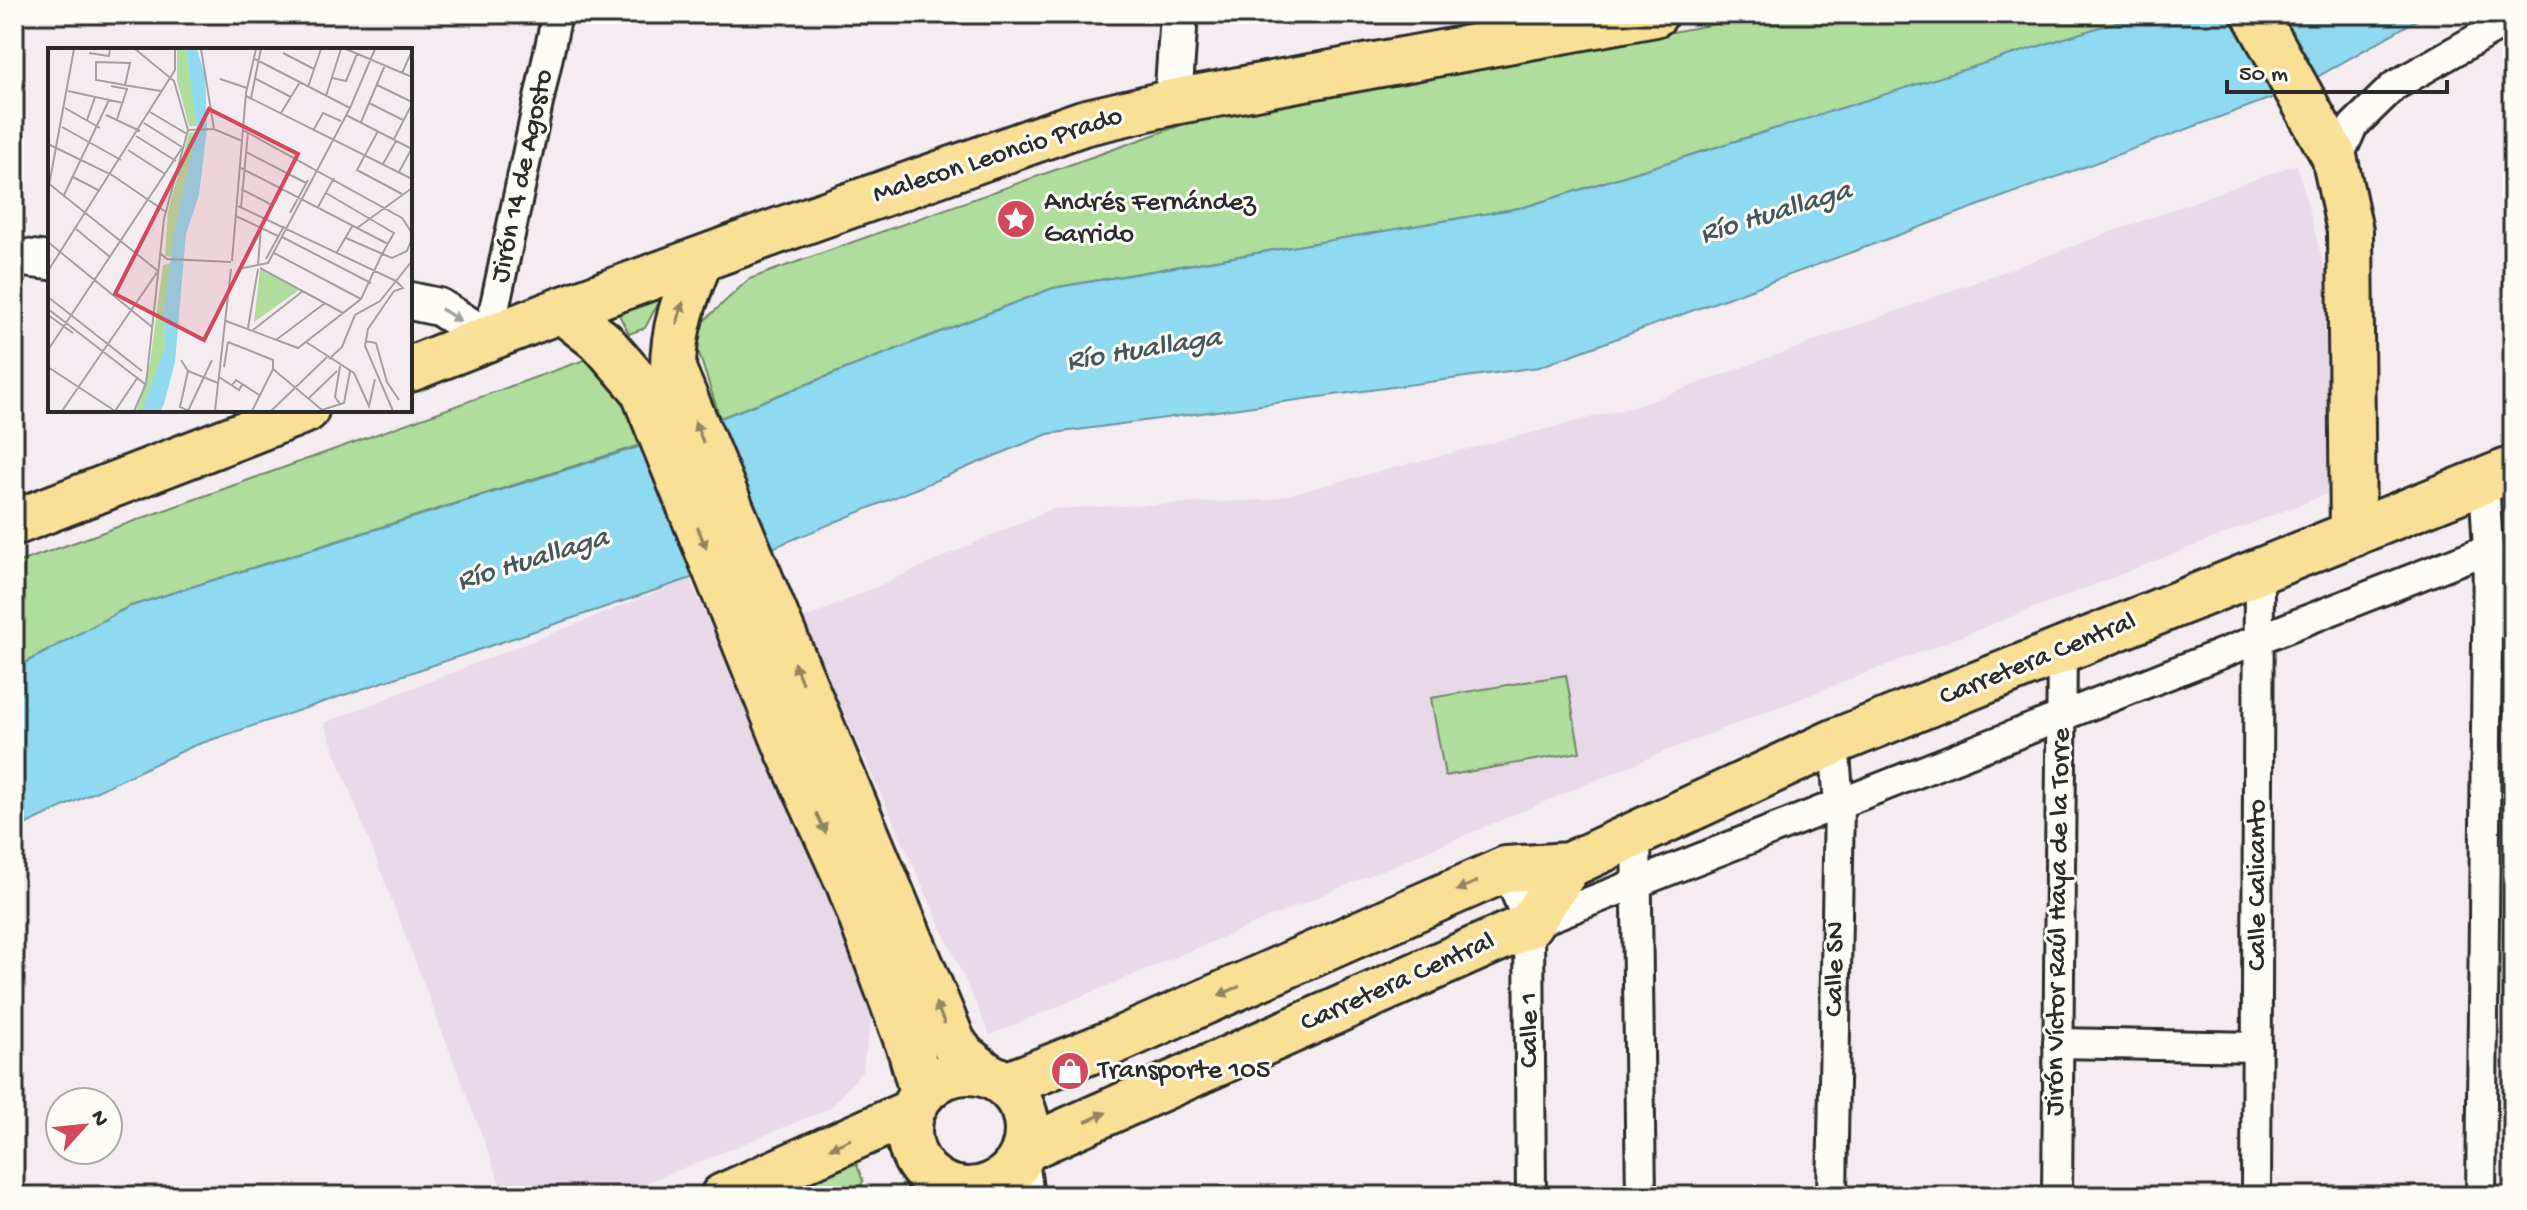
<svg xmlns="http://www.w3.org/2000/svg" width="2527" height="1210" font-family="'Gochi Hand',sans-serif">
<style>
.built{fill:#e9d8e8}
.green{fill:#afdd9c;stroke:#6d8464;stroke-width:2}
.water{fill:#8fdaf0;stroke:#6794a1;stroke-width:2}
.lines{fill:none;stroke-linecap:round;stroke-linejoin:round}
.minor-casing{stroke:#2b2b2b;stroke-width:34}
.tertiary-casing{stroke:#2b2b2b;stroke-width:42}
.primary-casing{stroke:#2b2b2b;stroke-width:50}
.trunk-casing{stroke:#2b2b2b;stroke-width:50}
.minor{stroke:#fdfcf7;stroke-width:28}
.tertiary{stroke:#fdfcf7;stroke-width:36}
.primary{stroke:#fadf96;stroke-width:44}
.trunk{stroke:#fadf96;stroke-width:44}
.oneway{fill:#928560}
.oneway2{fill:#9e9e9b}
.labels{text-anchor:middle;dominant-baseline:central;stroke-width:6;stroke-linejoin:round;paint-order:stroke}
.street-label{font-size:28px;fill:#2b2b2b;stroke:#fdfcf7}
.poi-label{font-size:28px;fill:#2b2b2b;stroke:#fdfcf7;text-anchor:start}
.water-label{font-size:30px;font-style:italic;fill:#44575c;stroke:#fdfcf7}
.inset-road{fill:none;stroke:#a49fa1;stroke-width:2}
.view{fill:#d1495b;fill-opacity:0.15;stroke:#d1495b;stroke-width:4}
.inset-edge{fill:none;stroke:#2b2b2b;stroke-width:4}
</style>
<rect width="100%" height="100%" fill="#f4ecf0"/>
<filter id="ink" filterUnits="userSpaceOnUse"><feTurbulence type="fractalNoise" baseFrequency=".0125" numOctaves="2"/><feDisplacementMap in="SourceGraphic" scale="16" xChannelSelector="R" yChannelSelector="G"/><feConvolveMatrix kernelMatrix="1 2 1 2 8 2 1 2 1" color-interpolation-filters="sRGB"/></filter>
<g filter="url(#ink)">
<g class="built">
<polygon points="2297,164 2326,275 2330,493 1663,752 990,1035 802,620 1051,509 1268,500 1640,405"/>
<polygon points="690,579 788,801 854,934 875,1000 862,1071 829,1109 614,1196 505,1196 324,723"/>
</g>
<g class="green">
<polygon points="1768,14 2142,14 1525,207 1053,288 720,418 692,332 749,279 1187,123"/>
<polygon points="662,296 645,328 629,334 618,313"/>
<polygon points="584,360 624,386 650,442 128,607 14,669 14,564"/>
<polygon points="1566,675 1580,752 1445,776 1431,698"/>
<polygon points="856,1163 863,1181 857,1195 780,1196"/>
</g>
<polygon class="water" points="2142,14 2427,14 2296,89 1539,367 1048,434 736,563 193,746 14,830 14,669 128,607 680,434 1053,288 1525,207"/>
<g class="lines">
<defs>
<g id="minor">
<polyline points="2336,163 2353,126 2394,86 2513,18"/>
<polyline points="488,338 557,14"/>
<polyline points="1636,833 1641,1196"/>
<polyline points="1506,869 1529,925 1531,1196"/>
<polyline points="1530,925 2488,549"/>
<polyline points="2058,1043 2257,1047"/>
<polyline points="1832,1196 1839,804 1834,742"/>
<polyline points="2057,1196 2062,649"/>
<polyline points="2256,1196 2259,573"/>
<polyline points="2481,1196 2488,549 2484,480"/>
</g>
<g id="tertiary">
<polyline points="1173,102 1179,14"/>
<polyline points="14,257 50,261"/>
<polyline points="410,301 439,307 488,338"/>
<polyline points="1020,1161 1025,1196"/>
<polyline points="949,1189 956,1196"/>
</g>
<g id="primary">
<polyline points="2255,14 2334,156 2350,231 2353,534"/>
<path d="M700,260c-15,37 -27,68 -27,109l280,673 10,14 23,18"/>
<polyline points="561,310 602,342 642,388 789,752 849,884 911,1052 922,1092"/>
<polyline points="410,369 561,310 772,233 1083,123 1173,102 1655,14"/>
<polyline points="14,523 306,410"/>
</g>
<g id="trunk">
<circle cx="968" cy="1131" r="59"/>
<polyline points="1006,1085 1116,1041 1506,869 1569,865 1834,742 2513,469"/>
<polyline points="1025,1149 1529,925 1569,865"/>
<polyline points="723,1196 911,1112"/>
</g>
</defs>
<use href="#minor" class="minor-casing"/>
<use href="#tertiary" class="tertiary-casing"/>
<use href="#primary" class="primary-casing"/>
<use href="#trunk" class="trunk-casing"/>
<use href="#minor" class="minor"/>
<use href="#tertiary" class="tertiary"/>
<use href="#primary" class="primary"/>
<use href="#trunk" class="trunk"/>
</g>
<defs><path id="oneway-solid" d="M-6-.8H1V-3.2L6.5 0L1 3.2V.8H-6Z" transform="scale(2)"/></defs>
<g class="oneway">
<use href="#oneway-solid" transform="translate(680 313) rotate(-74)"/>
<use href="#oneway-solid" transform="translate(699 432) rotate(-112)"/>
<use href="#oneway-solid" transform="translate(702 538) rotate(68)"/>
<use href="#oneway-solid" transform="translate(798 673) rotate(-112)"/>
<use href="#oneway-solid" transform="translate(821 823) rotate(65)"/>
<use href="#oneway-solid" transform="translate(1467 886) rotate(156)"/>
<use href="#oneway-solid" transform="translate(1229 991) rotate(156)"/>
<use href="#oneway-solid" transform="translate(940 1013) rotate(-113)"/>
<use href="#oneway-solid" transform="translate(1096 1117) rotate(-24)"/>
<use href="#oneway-solid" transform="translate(840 1144) rotate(156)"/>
</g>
<use class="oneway2" href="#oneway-solid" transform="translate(451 315) rotate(32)"/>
</g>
<defs>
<symbol id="sight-disc" viewBox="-11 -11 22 22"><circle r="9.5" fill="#d1495b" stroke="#fdfcf7"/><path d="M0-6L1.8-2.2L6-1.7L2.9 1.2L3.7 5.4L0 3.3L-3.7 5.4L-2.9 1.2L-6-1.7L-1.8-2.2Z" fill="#fff"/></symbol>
<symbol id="shop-disc" viewBox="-11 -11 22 22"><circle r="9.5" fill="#d1495b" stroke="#fdfcf7"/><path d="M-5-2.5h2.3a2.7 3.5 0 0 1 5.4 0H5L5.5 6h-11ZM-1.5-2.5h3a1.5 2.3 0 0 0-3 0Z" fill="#fff"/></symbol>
</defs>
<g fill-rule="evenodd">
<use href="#sight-disc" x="994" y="197" width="44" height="44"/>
<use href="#shop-disc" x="1048" y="1049" width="44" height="44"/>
</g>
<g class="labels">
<g class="street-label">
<text transform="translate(998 156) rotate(-18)">Malecon Leoncio Prado</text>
<text transform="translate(523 176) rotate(-78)">Jirón 14 de Agosto</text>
<text transform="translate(2038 660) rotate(-22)">Carretera Central</text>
<text transform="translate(2258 885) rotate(-90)">Calle Calicanto</text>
<text transform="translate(2059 922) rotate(-89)">Jirón Víctor Raúl Haya de la Torre</text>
<text transform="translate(1836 969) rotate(-89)">Calle SN</text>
<text transform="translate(1398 983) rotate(-24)">Carretera Central</text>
<text transform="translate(1530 1030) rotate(-90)">Calle 1</text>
</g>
<g class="poi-label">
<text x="1044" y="203">Andrés Fernández<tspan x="1044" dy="32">Garrido</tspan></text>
<text x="1098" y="1071">Transporte 105</text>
</g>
<g class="water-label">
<text transform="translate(1776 214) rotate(-17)">Río Huallaga</text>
<text transform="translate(1144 351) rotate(-9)">Río Huallaga</text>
<text transform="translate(533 561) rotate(-17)">Río Huallaga</text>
</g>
</g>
<g transform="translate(48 48)">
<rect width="364" height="364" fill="#f4ecf0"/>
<path d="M129,1h9l11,77h-8l-12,-45zM149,84l-24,125 -8,-1 3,-44 21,-79zM124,215l-8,45 1,39 -12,39 -11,25h-6l14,-48 13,-98zM212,221l39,21 -45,32z" fill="#afdd9c"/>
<path d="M138,1h11l8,27 2,53 -8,66 -13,39 -11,128 -11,42 -4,7h-18l23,-64 -1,-39 11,-80 22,-99z" fill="#8fdaf0"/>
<path class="inset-road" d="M153,1l13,80M298,1l66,28M41,5l20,3 1,-7M235,5l31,16M207,11l95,49M354,25l10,-22M206,30l37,19M284,30l14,3 11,-27M172,31l27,9M77,37l5,-22 -34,-1v18l12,2 22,4 31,5M329,37l35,17M63,38l16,3 -10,30M260,39l13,-38M20,43l55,12M198,48l166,83M278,48l15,-47M203,50l10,-49M321,55l34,17M17,60l35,20M102,64l37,22M233,65l19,-31M58,67l34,16M298,67l66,34M39,72l8,-23M313,74l24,-57M96,75l38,24M14,79l59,33M266,81l9,-16 18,8M140,82l26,-1 28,12M195,82l159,88 10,15M330,83l-21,39 45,24M88,88l40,25M346,91l18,-35M0,96l64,31 54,37M80,102l37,24M198,104l60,31M335,116l13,-23M193,120l147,76M351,124l13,-24M25,129l27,14M0,135l110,88 -96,140M193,141l31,16M0,143l26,-142M278,145l68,40 -12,21M16,147l45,-95M190,158l158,75M270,159l16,-29M193,160l7,-76M242,165l18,-33M188,168l42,20M217,171l16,-30M309,180l55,-40M28,181l34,28M234,189l89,46M298,190l46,20 15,-7 5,-13M0,194l104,85M289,204l16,-27M112,205l7,6 64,3M226,205l87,46M218,211l18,-33M184,213l14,-168 10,-44M210,217l3,-38M212,220l83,45M190,221l30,-6 82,-155 25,-59M0,223l127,-201v-21M0,249l94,74M0,261l97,75M0,267l25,18M178,273l72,27 63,-49 21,-45M200,280l10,-59M205,282l50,-39M228,292l49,-37M317,293l11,2 11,39 12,18M180,294l45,18v9l49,41 22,-7 6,-32M258,294l48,31 15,33 6,-27M0,302l134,-202M281,311l13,-12 13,-32 25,-14 32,-40M133,312l7,11 30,12M292,318l-5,31 6,8M0,319l67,44M176,319l4,-25M140,323l-8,36 9,4M171,329l20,13 3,-5M184,337l4,-5 23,15M261,350l28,-27M67,363l23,-34M86,363l12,-27 18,-165 24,-89 -14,-49 -39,-32M140,363l24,-51M167,363l16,-142M204,363l21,-42M223,363l56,-54M345,363l-28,-65 3,-17 26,-38 9,-3 -7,-7"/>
<path class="view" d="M161,61l89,45 -94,186 -89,-46z"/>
<rect width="364" height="364" class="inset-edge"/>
</g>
<rect width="2527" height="1210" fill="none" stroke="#fdfcf7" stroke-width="48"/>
<rect x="24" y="24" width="2479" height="1162" fill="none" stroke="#2b2b2b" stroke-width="3" filter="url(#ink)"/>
<g transform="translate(84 1126) rotate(63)"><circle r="38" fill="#fdfcf7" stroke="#a9a8a5" stroke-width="2"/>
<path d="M0-6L14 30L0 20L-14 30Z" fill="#d1495b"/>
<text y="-12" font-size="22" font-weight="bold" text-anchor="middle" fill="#2b2b2b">N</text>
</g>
<path d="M2227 80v12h220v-12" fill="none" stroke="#2b2b2b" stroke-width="4"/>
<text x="2239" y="80" font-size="24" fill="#2b2b2b" stroke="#fdfcf7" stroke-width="6" paint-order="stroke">50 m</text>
</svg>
